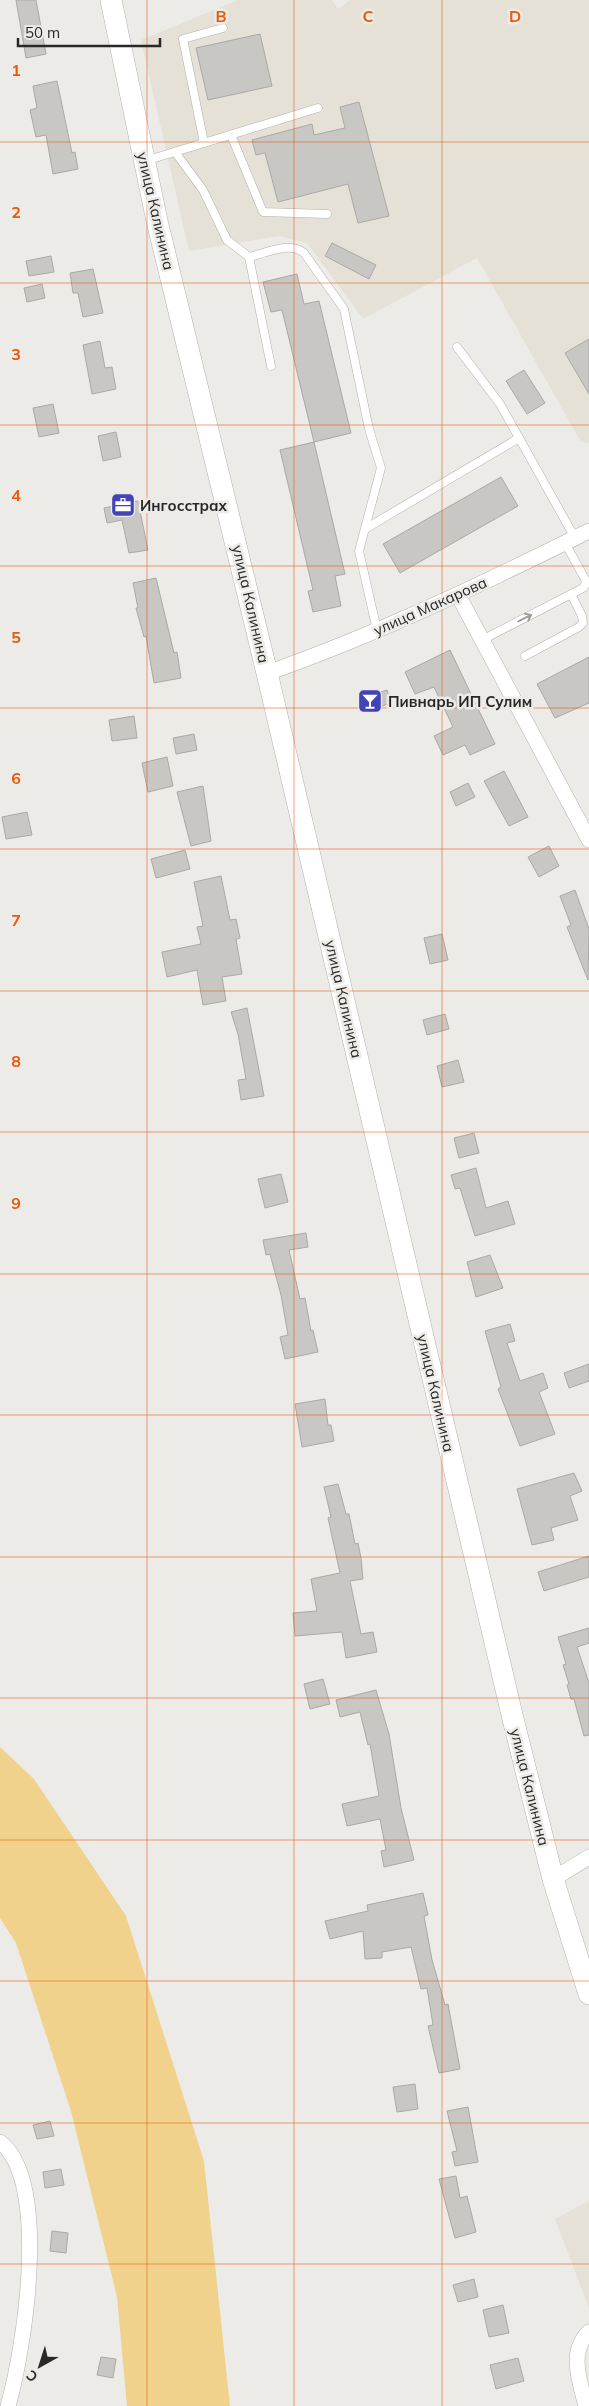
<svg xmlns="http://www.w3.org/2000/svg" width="589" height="2406" font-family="Mulish,sans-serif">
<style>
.built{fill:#e5e1d7}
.green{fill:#f1d28d}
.building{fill:#c8c7c4;stroke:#aaa9a6}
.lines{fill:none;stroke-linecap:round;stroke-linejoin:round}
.service-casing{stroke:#b3b1af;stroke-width:9}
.minor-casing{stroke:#b3b1af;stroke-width:16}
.secondary-casing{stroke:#b3b1af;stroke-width:22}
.service{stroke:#fff;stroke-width:8}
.minor{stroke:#fff;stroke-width:15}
.secondary{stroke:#fff;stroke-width:21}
.oneway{stroke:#9f9e9e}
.grid{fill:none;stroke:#e8590c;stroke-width:1;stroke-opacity:0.55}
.labels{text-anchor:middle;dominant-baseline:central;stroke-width:5;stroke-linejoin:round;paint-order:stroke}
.street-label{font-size:15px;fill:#292827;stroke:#ecebe8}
.poi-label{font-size:15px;font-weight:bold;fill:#292827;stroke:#ecebe8;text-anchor:start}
.grid-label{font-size:16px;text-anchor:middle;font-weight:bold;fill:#e8590c;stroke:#ecebe8;stroke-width:5;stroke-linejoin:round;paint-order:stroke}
</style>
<rect width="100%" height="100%" fill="#ecebe8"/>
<g class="built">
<polygon points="238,0 332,0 338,9 350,0 589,0 589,443 581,442 477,258 363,319 307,243 278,236 189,251 141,40"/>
<polygon points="589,2201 589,2308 555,2219"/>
</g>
<polygon class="green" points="0,1747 34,1779 126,1916 204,2161 230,2406 127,2406 117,2297 71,2111 16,1943 0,1918"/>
<g class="building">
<polygon points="16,0 36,0 46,54 26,58"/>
<polygon points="260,34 272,86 208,100 196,48"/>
<polygon points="57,81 72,153 75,152 78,169 53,174 46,135 36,137 30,110 37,108 33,86"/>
<polygon points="359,102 389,216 358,223 348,184 278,202 265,153 256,155 252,140 312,124 314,135 345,128 340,107"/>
<polygon points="332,243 376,265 369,279 325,256"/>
<polygon points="51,256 54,272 29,276 26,261"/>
<polygon points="93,269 103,313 83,317 78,293 73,293 70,273"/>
<polygon points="297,274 304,304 319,301 351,433 314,442 282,310 271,312 263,282"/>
<polygon points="42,284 45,298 27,302 24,288"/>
<polygon points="589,339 589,394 565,353"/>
<polygon points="100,341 105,368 112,367 116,389 92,394 83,345"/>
<polygon points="524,370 545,403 527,414 506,381"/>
<polygon points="53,404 59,433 39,437 33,408"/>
<polygon points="116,432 121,457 103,461 98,436"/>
<polygon points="314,442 345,574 335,576 341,606 313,612 308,591 313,590 280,450"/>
<polygon points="501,477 518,506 400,573 383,544"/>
<polygon points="138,501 148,550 129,553 122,520 107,523 104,508"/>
<polygon points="156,578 174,653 177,652 181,678 154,683 146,636 144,637 136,608 138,608 133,583"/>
<polygon points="450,650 495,744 470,755 465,745 443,755 434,736 453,727 434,687 415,694 405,672"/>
<polygon points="589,657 589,703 555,718 537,684"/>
<polygon points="387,690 392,703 369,710 365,697"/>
<polygon points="134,716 137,738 112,741 109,720"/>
<polygon points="194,734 197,750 176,754 173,738"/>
<polygon points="167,757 173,786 148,792 142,763"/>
<polygon points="504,771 528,817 509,826 484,781"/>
<polygon points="468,783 475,797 456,806 450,792"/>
<polygon points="203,786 211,841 191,846 177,792"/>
<polygon points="27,812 32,835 6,839 2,817"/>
<polygon points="549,846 559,866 539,877 528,857"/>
<polygon points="185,850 190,869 156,878 151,859"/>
<polygon points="221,876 230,920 236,919 240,938 236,939 242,974 222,977 226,1001 203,1005 197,970 167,977 162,952 201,944 197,927 203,926 194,882"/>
<polygon points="575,890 589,929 588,980 567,927 571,925 560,896"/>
<polygon points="442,934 448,960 430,964 424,938"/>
<polygon points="247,1008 264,1096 241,1100 238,1080 246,1079 238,1034 231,1012"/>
<polygon points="445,1014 449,1029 427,1035 423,1020"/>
<polygon points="458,1060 464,1082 442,1087 437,1066"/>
<polygon points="474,1133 479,1153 459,1158 454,1138"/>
<polygon points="476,1168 486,1208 508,1201 515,1224 475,1236 460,1188 455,1189 451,1175"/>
<polygon points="281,1174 288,1202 265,1208 258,1179"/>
<polygon points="306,1233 308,1247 289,1250 300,1299 305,1298 311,1331 313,1330 318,1352 285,1359 280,1337 288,1335 281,1295 270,1254 266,1255 263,1240"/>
<polygon points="490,1255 503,1288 476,1297 467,1262"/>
<polygon points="510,1324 515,1341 507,1343 520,1381 543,1373 548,1388 539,1392 555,1434 520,1446 498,1389 501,1387 485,1331"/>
<polygon points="589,1364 589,1381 569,1388 564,1373"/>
<polygon points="325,1399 328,1425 331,1425 334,1441 302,1447 295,1404"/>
<polygon points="574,1473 582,1491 570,1496 578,1520 551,1528 554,1540 532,1545 517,1489"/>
<polygon points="338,1484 346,1514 349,1514 355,1544 358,1543 361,1558 363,1579 350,1581 361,1634 373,1632 377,1652 346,1658 342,1632 295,1636 293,1613 317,1611 311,1579 340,1573 328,1518 331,1517 324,1487"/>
<polygon points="589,1556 589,1577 544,1591 538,1572"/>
<polygon points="589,1628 589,1643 577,1647 589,1683 589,1735 584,1736 574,1699 571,1699 567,1685 569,1684 563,1665 566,1664 558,1637"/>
<polygon points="323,1679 330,1704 310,1709 304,1684"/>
<polygon points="376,1690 389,1734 401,1808 414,1860 384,1867 381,1851 386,1850 380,1819 347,1826 342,1804 379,1796 370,1744 368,1745 360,1712 340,1717 336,1700"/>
<polygon points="423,1893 428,1915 424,1916 432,1960 445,2005 448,2004 460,2069 439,2073 428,2026 433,2025 427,1988 421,1989 411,1947 382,1952 382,1958 365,1959 363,1931 330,1939 325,1921 368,1911 367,1905"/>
<polygon points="415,2084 418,2109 397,2112 393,2087"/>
<polygon points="468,2107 478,2162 455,2166 452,2152 457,2151 447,2111"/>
<polygon points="50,2121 54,2136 37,2139 33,2125"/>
<polygon points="61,2169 64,2185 45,2188 43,2172"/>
<polygon points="456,2176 460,2198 467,2196 476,2232 455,2238 439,2179"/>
<polygon points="52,2231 68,2233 66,2253 50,2251"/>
<polygon points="474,2279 478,2297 458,2302 453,2285"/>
<polygon points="503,2305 509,2333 489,2337 483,2310"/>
<polygon points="101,2357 116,2359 113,2378 97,2375"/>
<polygon points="518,2358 524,2381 496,2389 490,2365"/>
</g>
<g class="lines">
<defs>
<g id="service">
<polyline points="231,135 263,212 327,214"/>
<polyline points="204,143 183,39 223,28"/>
<polyline points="175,152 203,190 227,240 249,257 271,366"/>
<polyline points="145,161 318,108"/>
<path d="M249,257c17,-4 41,-16 55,-4l40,56 25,120 12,39 -22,83 18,79"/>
<polyline points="457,347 500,404 575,538"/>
<polyline points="365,529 519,438"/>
<polyline points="482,640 583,588 586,584 585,579 565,543"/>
<polyline points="525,656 579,627 583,623 582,616 571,594"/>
</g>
<g id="minor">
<polyline points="458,595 589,840"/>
<path d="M267,673c111,-39 217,-90 322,-142"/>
<polyline points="553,1879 589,1857"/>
<path d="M0,2142c51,39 24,209 8,264"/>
<path d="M586,2406c-6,-24 -18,-54 3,-74"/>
</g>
<polyline id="secondary" points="111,0 157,221 267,673 513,1719 553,1879 589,1994"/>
</defs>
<use href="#service" class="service-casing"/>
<use href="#minor" class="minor-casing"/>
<use href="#secondary" class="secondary-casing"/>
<use href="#service" class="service"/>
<use href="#minor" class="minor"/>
<use href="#secondary" class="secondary"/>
</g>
<defs><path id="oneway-shaft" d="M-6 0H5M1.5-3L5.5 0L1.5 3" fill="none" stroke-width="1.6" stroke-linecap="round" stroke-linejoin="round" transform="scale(1.25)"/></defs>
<use class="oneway" href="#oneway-shaft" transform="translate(525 618) rotate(-27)"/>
<path class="grid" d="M147,0v2406M294,0v2406M442,0v2406M0,142h589M0,283h589M0,425h589M0,566h589M0,708h589M0,849h589M0,991h589M0,1132h589M0,1274h589M0,1415h589M0,1557h589M0,1698h589M0,1840h589M0,1981h589M0,2123h589M0,2264h589"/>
<defs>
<symbol id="office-square" viewBox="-11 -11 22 22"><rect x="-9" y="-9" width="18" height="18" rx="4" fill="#4343b8" stroke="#ecebe8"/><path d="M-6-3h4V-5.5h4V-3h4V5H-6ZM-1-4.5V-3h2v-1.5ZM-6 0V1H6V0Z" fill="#fff"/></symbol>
<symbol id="bar-square" viewBox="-11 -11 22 22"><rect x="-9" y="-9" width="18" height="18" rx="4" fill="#4343b8" stroke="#ecebe8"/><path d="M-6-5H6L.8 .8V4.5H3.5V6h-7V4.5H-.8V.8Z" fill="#fff"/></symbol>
</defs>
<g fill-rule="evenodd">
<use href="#office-square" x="109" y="491" width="28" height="28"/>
<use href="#bar-square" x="356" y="687" width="28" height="28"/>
</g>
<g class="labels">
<g class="street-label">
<text transform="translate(156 211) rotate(77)">улица Калинина</text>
<text transform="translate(251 604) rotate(77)">улица Калинина</text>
<text transform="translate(430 606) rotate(-24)">улица Макарова</text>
<text transform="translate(344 999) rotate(77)">улица Калинина</text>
<text transform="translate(436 1393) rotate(77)">улица Калинина</text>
<text transform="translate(530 1787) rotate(76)">улица Калинина</text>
</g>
<g class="poi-label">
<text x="140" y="505">Ингосстрах</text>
<text x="388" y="701">Пивнарь ИП Сулим</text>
</g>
</g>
<g class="grid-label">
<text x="221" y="22">B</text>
<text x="368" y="22">C</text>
<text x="515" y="22">D</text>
<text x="16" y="76">1</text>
<text x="16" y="218">2</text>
<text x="16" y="360">3</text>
<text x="16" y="501">4</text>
<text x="16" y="643">5</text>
<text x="16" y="784">6</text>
<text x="16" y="926">7</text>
<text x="16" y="1067">8</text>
<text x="16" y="1209">9</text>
</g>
<g transform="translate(40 2366) rotate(219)" stroke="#ecebe8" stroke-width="4" paint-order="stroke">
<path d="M0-4L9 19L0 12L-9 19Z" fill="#292827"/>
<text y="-8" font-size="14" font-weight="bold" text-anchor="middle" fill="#292827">С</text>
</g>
<path d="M18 38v8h142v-8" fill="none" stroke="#292827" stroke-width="2.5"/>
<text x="25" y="38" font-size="15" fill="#292827" stroke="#ecebe8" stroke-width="4" paint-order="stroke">50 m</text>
</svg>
